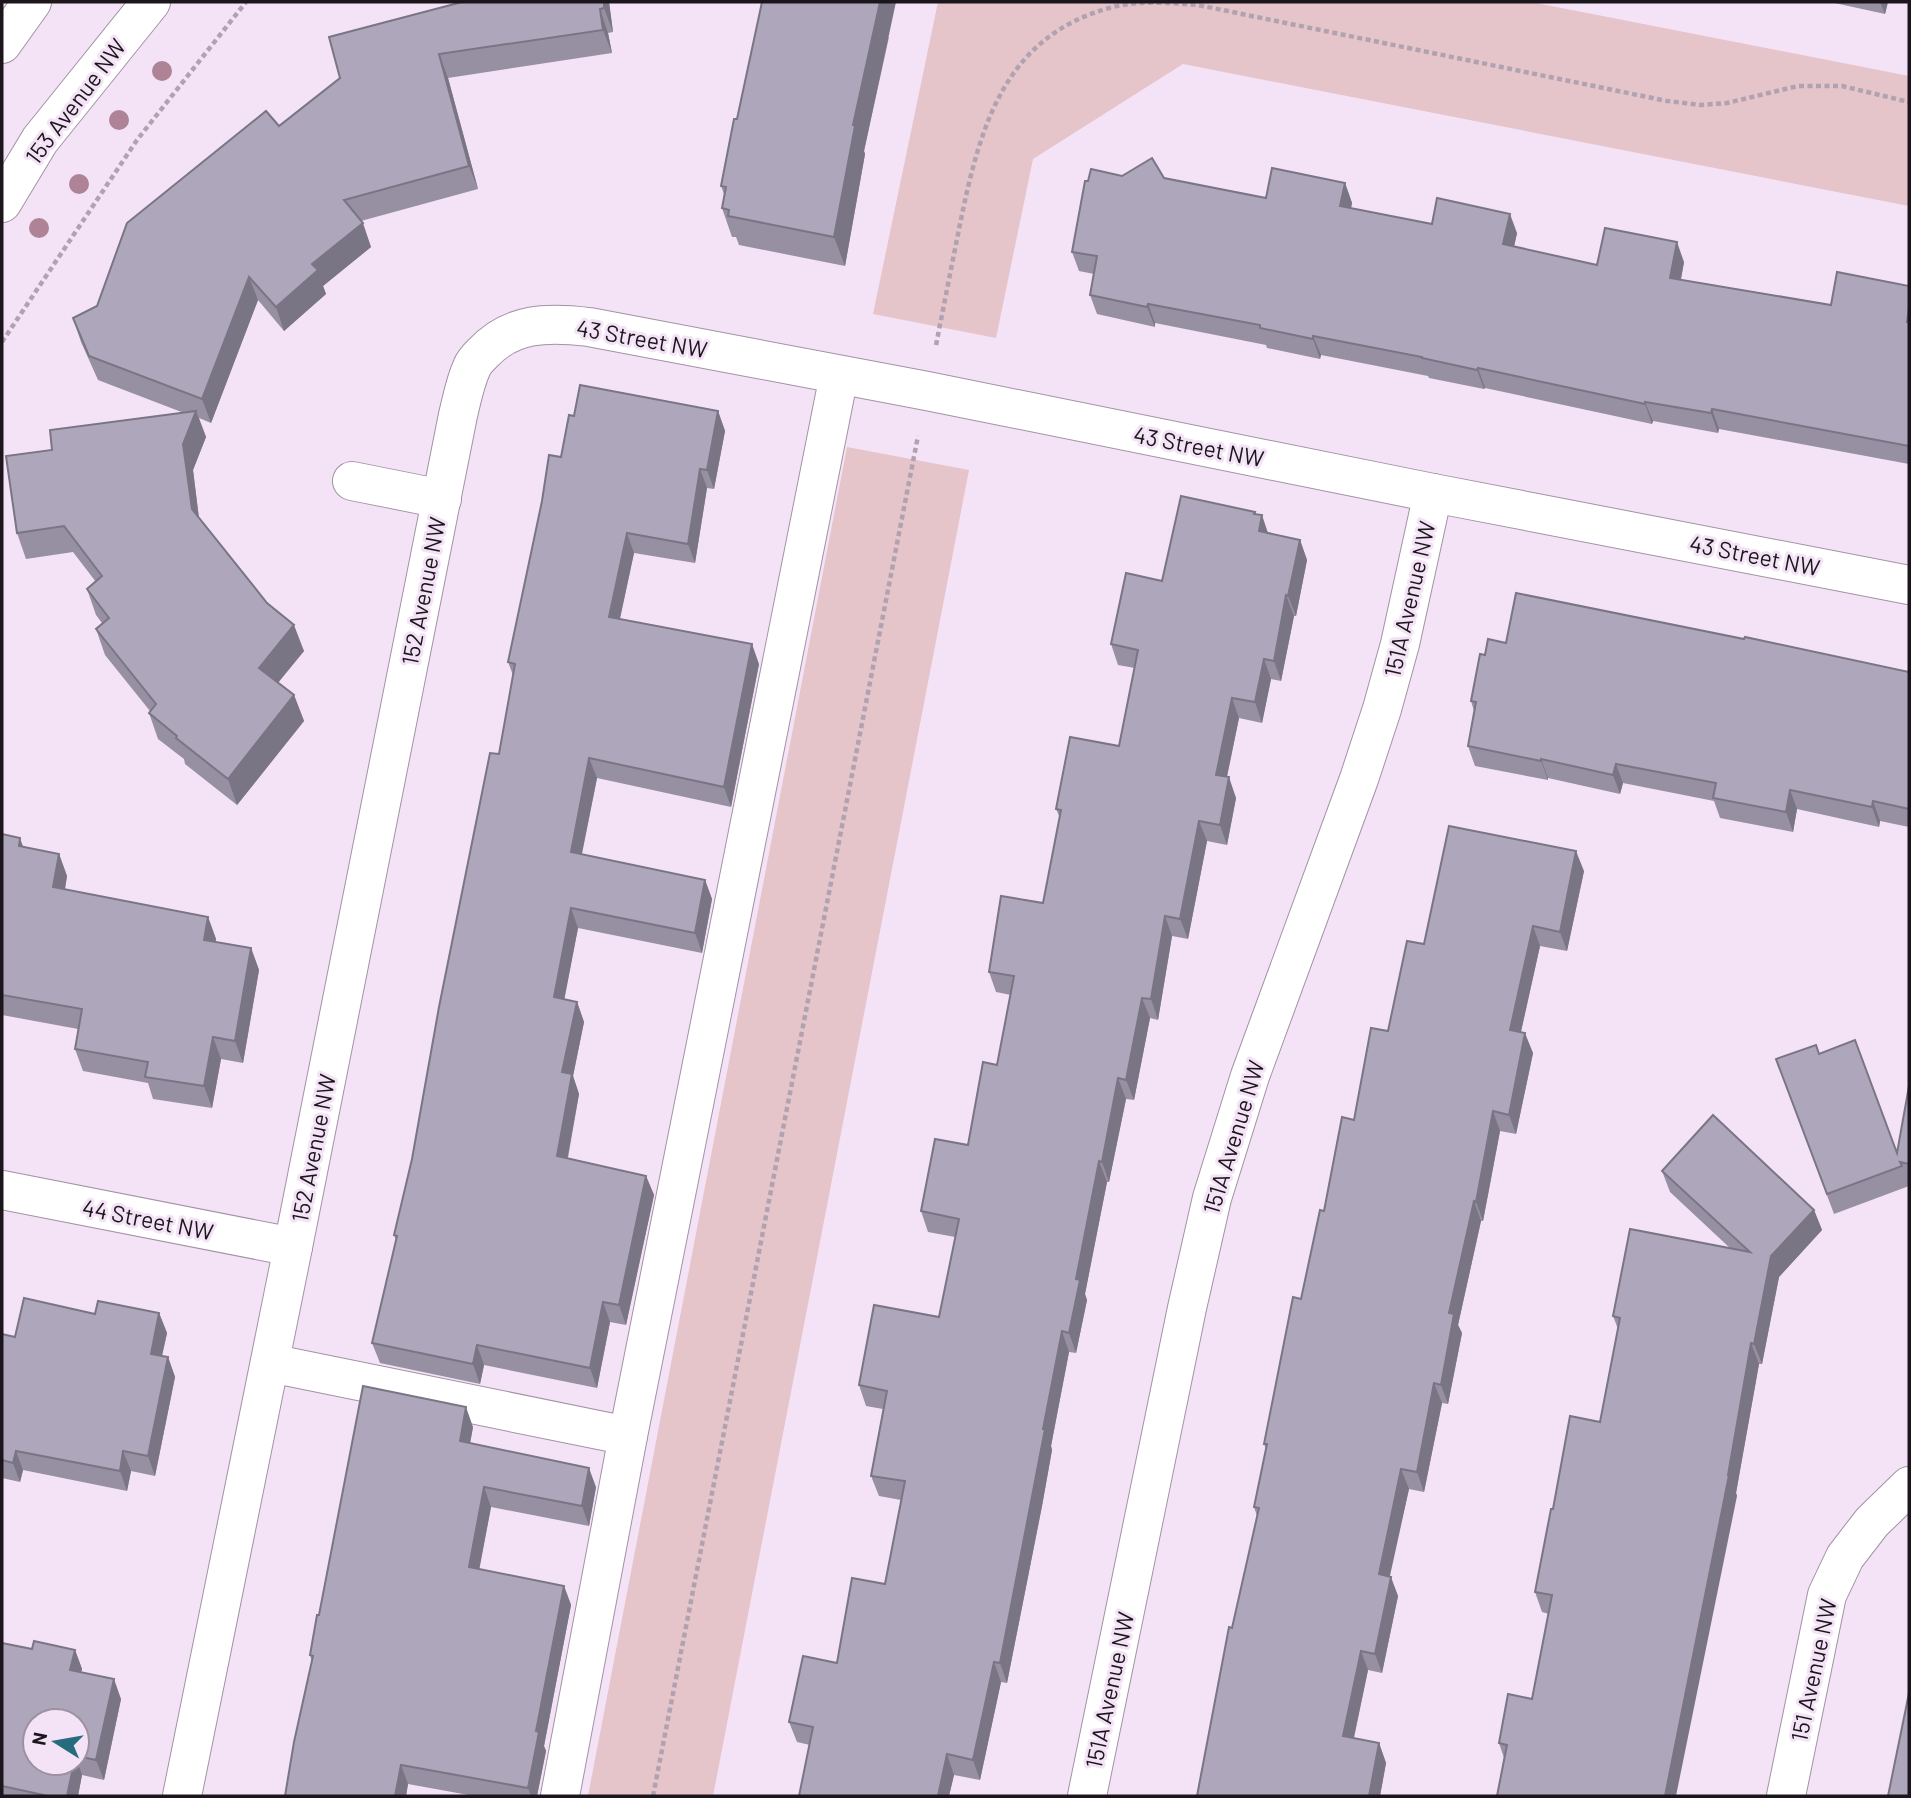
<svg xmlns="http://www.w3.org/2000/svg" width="1911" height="1798" font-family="Barlow,sans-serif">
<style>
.green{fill:#e5c4ca}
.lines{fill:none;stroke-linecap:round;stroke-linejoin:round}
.minor-casing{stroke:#a292a4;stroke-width:40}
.major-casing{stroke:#a292a4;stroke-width:40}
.path{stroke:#b0a2b1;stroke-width:4.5;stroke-dasharray:5 3.5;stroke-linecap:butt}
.minor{stroke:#fff;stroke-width:38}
.major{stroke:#fff;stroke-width:38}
.tree{fill:#ae8395}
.wall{fill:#9690a2;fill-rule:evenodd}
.shaded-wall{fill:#7a7584}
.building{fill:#aea7bc;stroke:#7a7584;stroke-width:2}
.labels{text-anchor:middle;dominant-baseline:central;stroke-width:6;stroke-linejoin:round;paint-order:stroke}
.street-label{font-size:23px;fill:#1c161c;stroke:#f4e3f6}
</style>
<rect width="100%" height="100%" fill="#f4e3f6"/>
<g class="green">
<polygon points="938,2 1531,2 1909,76 1909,206 1183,64 1033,159 996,338 873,314"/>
<polygon points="847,447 969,470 713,1796 588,1796"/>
</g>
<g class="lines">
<defs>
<g id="minor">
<polyline points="352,481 442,499"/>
<polyline points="2,1190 293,1247"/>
<polyline points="270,1363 628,1436"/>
<path d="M182,1796l111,-549 165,-832c4,-16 7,-33 14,-48 2,-5 6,-9 10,-13 29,-32 66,-32 107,-27l338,64 506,102 476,92"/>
<polyline points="560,1796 628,1436 839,375"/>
<polyline points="1087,1796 1187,1308 1212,1198 1250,1076 1359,779 1382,709 1400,644 1433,493"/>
<polyline points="1786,1796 1827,1595 1845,1557 1872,1522 1909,1486"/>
</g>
<g id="major">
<polyline points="2,44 32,2"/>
<polyline points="2,203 40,140 151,2"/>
</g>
</defs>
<use href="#minor" class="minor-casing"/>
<use href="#major" class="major-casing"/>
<g class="path">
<polyline points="2,342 137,140 246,2"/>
<path d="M936,345c8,-40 16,-81 24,-121 20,-97 44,-189 153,-217 27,-7 57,-4 85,-2l469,96 34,4 26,-2 71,-17h44l67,16"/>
<polyline points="653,1796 918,436"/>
</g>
<use href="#minor" class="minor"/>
<use href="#major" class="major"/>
</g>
<g class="tree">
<circle cx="162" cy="71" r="10"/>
<circle cx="119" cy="120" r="10"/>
<circle cx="79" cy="184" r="10"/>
<circle cx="39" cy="228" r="10"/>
</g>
<g class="wall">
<polygon points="609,2 613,32 608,33 612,53 448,78 478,189 361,221 371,247 323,286 326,294 284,331 258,300 211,423 199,418 206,437 193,470 199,518 304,651 278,682 294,695 304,721 237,805 185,764 184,759 158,739 149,713 150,711 105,655 96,629 102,623 96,615 87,589 96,582 73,552 26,559 17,533 52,450 184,413 98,380 81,342 73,318 97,306 279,126 340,78"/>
<polygon points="1830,2 1888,2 1885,14"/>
<polygon points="889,37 864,151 865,154 845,266 739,245 736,237 732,237 722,208 724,194 721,186 737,119"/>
<polygon points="1122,176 1164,178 1266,198 1345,183 1352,203 1351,208 1432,224 1517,233 1514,247 1597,265 1684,262 1681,280 1831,305 1909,286 1909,464 1719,429 1718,433 1653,421 1652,424 1485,388 1484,389 1429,378 1428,376 1321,355 1320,359 1267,348 1266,345 1155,323 1155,327 1097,314 1090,295 1094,274 1079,271 1072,252 1088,181"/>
<polygon points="718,411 725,431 714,489 707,488 695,563 634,553 620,619 759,664 731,807 597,778 582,854 705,880 712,899 702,953 578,928 564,999 577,1002 584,1022 573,1076 579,1094 568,1158 646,1176 654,1195 626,1325 610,1322 597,1388 484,1365 480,1384 380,1363 372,1343 396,1240 394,1235 412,1159 499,754 513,675 508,662 561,457 574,416"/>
<polygon points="1255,512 1268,533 1300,540 1307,560 1296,616 1294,616 1281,681 1271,679 1262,723 1239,718 1227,777 1236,798 1227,845 1207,841 1188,939 1172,936 1158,1020 1150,1018 1134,1100 1126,1099 1109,1182 1107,1182 1085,1294 1087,1300 1076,1353 1069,1352 1051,1446 1052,1450 1042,1506 1007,1683 1001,1682 980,1780 954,1775 949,1796 799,1796 810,1745 797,1742 789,1722 837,1663 885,1584 901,1500 879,1496 871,1476 883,1409 866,1406 859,1385 939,1317 955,1237 928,1232 921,1211 968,1145 997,1065 1011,995 996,992 989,972 1043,903 1060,818 1056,809 1119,746 1135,668 1118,665 1111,644 1162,581"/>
<polygon points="1668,624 1909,672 1909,827 1880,821 1879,827 1797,809 1793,832 1720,818 1714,801 1623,783 1620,794 1548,778 1548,780 1475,766 1468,746 1474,711 1471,701 1485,655 1506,643"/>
<polygon points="2,834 24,847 59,854 67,876 65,890 208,917 216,939 215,942 251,948 259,970 243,1063 221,1059 212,1108 153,1099 148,1083 83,1071 75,1049 78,1029 2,1015"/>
<polygon points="1584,871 1567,951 1540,946 1521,1032 1533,1053 1516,1134 1500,1131 1483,1221 1481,1221 1458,1325 1462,1333 1448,1404 1442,1403 1424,1492 1409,1489 1389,1576 1398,1596 1382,1673 1368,1670 1354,1738 1379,1743 1386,1763 1380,1796 1197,1796 1232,1628 1257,1516 1254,1507 1266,1449 1264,1444 1324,1211 1354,1120 1388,1031 1424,944"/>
<polygon points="1819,1054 1897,1153 1909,1086 1909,1182 1908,1182 1909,1186 1834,1214 1776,1059"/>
<polygon points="1662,1171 1814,1210 1822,1230 1779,1277 1762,1364 1759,1364 1736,1493 1737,1496 1504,1758 1499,1743 1532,1699 1549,1614 1542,1612 1535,1592 1553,1509 1600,1422 1618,1329 1613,1316 1731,1249 1670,1192"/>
<polygon points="159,1313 167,1333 162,1356 168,1357 175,1377 155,1476 131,1471 127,1491 23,1470 20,1482 2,1478 2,1334 15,1337"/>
<polygon points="473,1427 470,1443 596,1487 589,1526 491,1507 479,1569 564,1586 571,1605 544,1746 546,1751 537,1796 474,1796 408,1784 406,1796 285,1796 312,1661 310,1655"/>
<path d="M2,1643l30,6 43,1 7,19 -1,3 40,27 -17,81 -22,-5 -4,21h-76zM77,1721v42h-42z"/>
</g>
<g class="shaded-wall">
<polygon points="604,2 609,2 613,32 604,8"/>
<polygon points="880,2 896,2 864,151 865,154 845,266 834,237 853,125"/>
<polygon points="1880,2 1888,2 1885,14"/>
<polygon points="600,9 608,33 612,53 603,30"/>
<polygon points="439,54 448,78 478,189 469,166"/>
<polygon points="1345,183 1352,203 1347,226 1340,206"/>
<polygon points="1510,214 1517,233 1510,264 1503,244"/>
<polygon points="363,223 371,247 323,286 326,294 284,331 276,307 312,264"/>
<polygon points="1677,242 1684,262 1677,298 1670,278"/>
<polygon points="249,277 258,300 211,423 202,399"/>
<polygon points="1148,304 1155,323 1155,327 1147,307"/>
<polygon points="1313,336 1321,355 1320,359 1313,339"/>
<polygon points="1478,368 1485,388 1484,389 1477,370"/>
<polygon points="1645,402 1653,421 1652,424 1645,404"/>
<polygon points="1712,409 1719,429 1718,433 1711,413"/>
<polygon points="196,411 206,437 193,470 201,535 192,509 183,444"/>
<polygon points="718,411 725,431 714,489 707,470"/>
<polygon points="700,469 707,488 695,563 688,544"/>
<polygon points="1255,512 1260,525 1262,515 1269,536 1259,531"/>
<polygon points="627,533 634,553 616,636 609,617"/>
<polygon points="1300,540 1307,560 1296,616 1288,596"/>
<polygon points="1286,595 1294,616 1281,681 1274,661"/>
<polygon points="294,625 304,651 269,694 259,668"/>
<polygon points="752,644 759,664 731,807 724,787"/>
<polygon points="1264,659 1271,679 1262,723 1255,702"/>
<polygon points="294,695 304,721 237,805 228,779"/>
<polygon points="1232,698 1239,718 1223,795 1216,775"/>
<polygon points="589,758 597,778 578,872 571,852"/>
<polygon points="1541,759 1548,778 1548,780 1541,761"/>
<polygon points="1616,764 1623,783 1620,794 1613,775"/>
<polygon points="1229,777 1236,798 1227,845 1220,825"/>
<polygon points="1790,790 1797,809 1793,832 1786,812"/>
<polygon points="1873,801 1880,821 1879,827 1872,807"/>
<polygon points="1199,821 1207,841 1188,939 1180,919"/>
<polygon points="20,838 28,860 19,846"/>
<polygon points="1576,851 1584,871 1567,951 1560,932"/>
<polygon points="59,854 67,876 61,910 53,887"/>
<polygon points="705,880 712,899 702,953 695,933"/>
<polygon points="571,908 578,928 561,1017 554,997"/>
<polygon points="1165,916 1172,936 1158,1020 1151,999"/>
<polygon points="208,917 216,939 212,962 204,940"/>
<polygon points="1533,926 1540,946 1517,1049 1510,1030"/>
<polygon points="251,948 259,970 243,1063 235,1041"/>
<polygon points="1142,998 1150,1018 1134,1100 1126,1080"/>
<polygon points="577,1002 584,1022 573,1076 579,1094 564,1176 557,1156 562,1072"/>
<polygon points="1525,1033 1533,1053 1516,1134 1509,1115"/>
<polygon points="213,1037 221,1059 212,1108 204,1086"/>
<polygon points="1118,1078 1126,1099 1109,1182 1102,1162"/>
<polygon points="1493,1111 1500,1131 1483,1221 1476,1202"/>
<polygon points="1099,1161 1107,1182 1085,1294 1087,1300 1076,1353 1069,1333 1076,1279"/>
<polygon points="646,1176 654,1195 626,1325 619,1305"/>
<polygon points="1474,1201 1481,1221 1458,1325 1462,1333 1448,1404 1441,1385 1449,1313"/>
<polygon points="1814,1210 1822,1230 1779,1277 1762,1364 1754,1344 1771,1256"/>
<polygon points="603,1302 610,1322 597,1388 590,1368"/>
<polygon points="159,1313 167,1333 158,1373 151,1354"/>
<polygon points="1062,1331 1069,1352 1051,1446 1052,1450 1042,1506 1007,1683 1000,1663"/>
<polygon points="1751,1343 1759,1364 1736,1493 1737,1496 1676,1796 1665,1796 1728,1475"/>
<polygon points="477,1345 484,1365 480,1384 473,1364"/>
<polygon points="168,1357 175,1377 155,1476 148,1456"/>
<polygon points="1434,1383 1442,1403 1424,1492 1417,1472"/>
<polygon points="466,1407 473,1427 467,1460 460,1441"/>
<polygon points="16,1451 23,1470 20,1482 13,1463"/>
<polygon points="123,1451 131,1471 127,1491 120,1471"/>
<polygon points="589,1468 596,1487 589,1526 582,1506"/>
<polygon points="1401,1469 1409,1489 1386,1594 1379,1574"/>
<polygon points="484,1487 491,1507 476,1587 469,1567"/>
<polygon points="1391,1577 1398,1596 1382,1673 1375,1654"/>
<polygon points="564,1586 571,1605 544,1746 546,1751 537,1796 531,1796 528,1788 536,1731"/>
<polygon points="75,1650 82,1669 77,1690 70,1670"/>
<polygon points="1361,1651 1368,1670 1350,1755 1343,1736"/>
<polygon points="994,1662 1001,1682 980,1780 973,1760"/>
<polygon points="114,1679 121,1699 104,1780 96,1760"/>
<polygon points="1379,1743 1386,1763 1380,1796 1369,1796"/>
<polygon points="947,1754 954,1775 949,1796 938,1796"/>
<polygon points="77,1760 82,1775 78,1796 67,1796 74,1763 77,1763"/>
<polygon points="401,1765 408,1784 406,1796 395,1796"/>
</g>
<g class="building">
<polygon points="462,2 604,2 604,8 600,9 603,30 439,54 469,166 344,200 363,223 312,264 318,270 276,307 249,277 202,399 89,356 73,318 97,306 127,223 266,111 279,126 340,78 329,37"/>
<polygon points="762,2 880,2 853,125 855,126 834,237 728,216 729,210 722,208 726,187 721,186 734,119 737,119"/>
<polygon points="1152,158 1164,178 1266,198 1272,168 1345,183 1340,206 1432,224 1437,198 1510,214 1503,244 1597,265 1605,228 1677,242 1670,278 1831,305 1837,272 1909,286 1909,309 1907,322 1909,322 1909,446 1712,409 1711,413 1645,402 1645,404 1478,368 1477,370 1422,358 1422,357 1313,336 1313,339 1260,328 1260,325 1148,304 1147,307 1090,295 1097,256 1072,252 1085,181 1088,181 1091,169 1122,176"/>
<polygon points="580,385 718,411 707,470 700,469 688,544 627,533 609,617 752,644 724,787 589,758 571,852 705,880 695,933 571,908 554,997 577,1002 562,1072 572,1074 557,1156 646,1176 619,1305 603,1302 590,1368 477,1345 473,1364 372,1343 397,1236 394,1235 412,1159 439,1007 490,753 499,754 515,664 508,662 542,501 549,455 561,457 569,415 574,416"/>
<polygon points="196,411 183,444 192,509 267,603 294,625 259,668 294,695 228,779 176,738 177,736 149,713 156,704 96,629 109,618 87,589 102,576 64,526 17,533 6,456 52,450 50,430"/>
<polygon points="1181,496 1255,512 1254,514 1262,515 1259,531 1300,540 1288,596 1286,595 1274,661 1264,659 1255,702 1232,698 1216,775 1229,777 1220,825 1199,821 1180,919 1165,916 1151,999 1142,998 1126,1080 1118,1078 1102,1162 1099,1161 1076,1279 1080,1280 1069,1333 1062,1331 1043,1429 1045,1429 1034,1486 1000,1663 994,1662 973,1760 947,1754 938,1796 799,1796 813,1727 789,1722 803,1656 837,1663 852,1578 885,1584 905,1481 871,1476 887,1391 859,1385 874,1305 939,1317 959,1219 921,1211 935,1139 968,1145 983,1062 997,1065 1014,976 989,972 1001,896 1043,903 1061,810 1056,809 1070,737 1119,746 1138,650 1111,644 1126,573 1162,581"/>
<polygon points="1516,593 1744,639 1745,637 1909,672 1909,809 1873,801 1872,807 1790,790 1786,812 1713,798 1716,783 1616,764 1613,775 1541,759 1541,761 1468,746 1476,702 1471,701 1480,654 1485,655 1488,639 1506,643"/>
<polygon points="1449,826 1576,851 1560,932 1533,926 1510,1030 1525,1033 1509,1115 1493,1111 1476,1202 1474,1201 1449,1313 1454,1314 1441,1385 1434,1383 1417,1472 1401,1469 1379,1574 1391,1577 1375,1654 1361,1651 1343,1736 1379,1743 1369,1796 1197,1796 1229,1627 1232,1628 1259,1508 1254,1507 1267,1444 1264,1444 1293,1297 1301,1299 1320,1210 1324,1211 1342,1117 1354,1120 1371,1028 1388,1031 1407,941 1424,944"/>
<polygon points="2,834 20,838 19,846 59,854 53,887 208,917 204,940 251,948 235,1041 213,1037 204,1086 145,1077 148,1062 75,1049 82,1009 2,995"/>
<polygon points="1855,1040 1897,1153 1909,1086 1909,1164 1900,1162 1902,1166 1827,1194 1776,1059 1816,1045 1819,1054"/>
<polygon points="1713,1115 1814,1210 1771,1256 1754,1344 1751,1343 1728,1475 1729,1475 1665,1796 1497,1796 1507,1745 1499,1743 1508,1694 1532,1699 1552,1595 1535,1592 1551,1509 1553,1509 1570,1416 1600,1422 1620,1318 1613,1316 1630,1229 1750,1252 1662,1171"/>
<polygon points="24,1298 95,1314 98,1301 159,1313 151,1354 168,1357 148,1456 123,1451 120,1471 16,1451 13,1463 2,1460 2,1334 15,1337"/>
<polygon points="363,1386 466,1407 460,1441 589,1468 582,1506 484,1487 469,1567 564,1586 536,1731 539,1732 528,1788 401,1765 395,1796 285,1796 294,1742 313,1656 310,1655 317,1615 319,1615"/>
<polygon points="34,1641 75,1650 70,1670 114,1679 96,1760 77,1756 77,1721 35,1721 35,1763 74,1763 67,1796 48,1796 2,1786 2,1643 32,1649"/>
<polygon points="1909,1693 1909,1796 1888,1796"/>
</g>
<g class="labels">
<g class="street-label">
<text transform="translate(75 101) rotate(-53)">153 Avenue NW</text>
<text transform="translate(642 338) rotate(10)">43 Street NW</text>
<text transform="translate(1199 446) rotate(11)">43 Street NW</text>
<text transform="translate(1755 555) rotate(11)">43 Street NW</text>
<text transform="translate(423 591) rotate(-79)">152 Avenue NW</text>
<text transform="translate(1409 599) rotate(-77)">151A Avenue NW</text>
<text transform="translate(1233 1137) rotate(-73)">151A Avenue NW</text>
<text transform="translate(313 1148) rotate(-79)">152 Avenue NW</text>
<text transform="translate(148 1219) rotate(11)">44 Street NW</text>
<text transform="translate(1813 1670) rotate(-78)">151 Avenue NW</text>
<text transform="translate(1109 1690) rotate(-78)">151A Avenue NW</text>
</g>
</g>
<rect width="1911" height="1798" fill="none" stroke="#1c161c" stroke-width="7"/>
<g transform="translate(56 1742) rotate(281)"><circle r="33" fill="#f4e3f6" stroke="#9e919f" stroke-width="2"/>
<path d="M0-5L12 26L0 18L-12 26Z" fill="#276c7c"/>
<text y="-10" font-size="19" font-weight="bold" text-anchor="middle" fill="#1c161c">N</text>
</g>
</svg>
